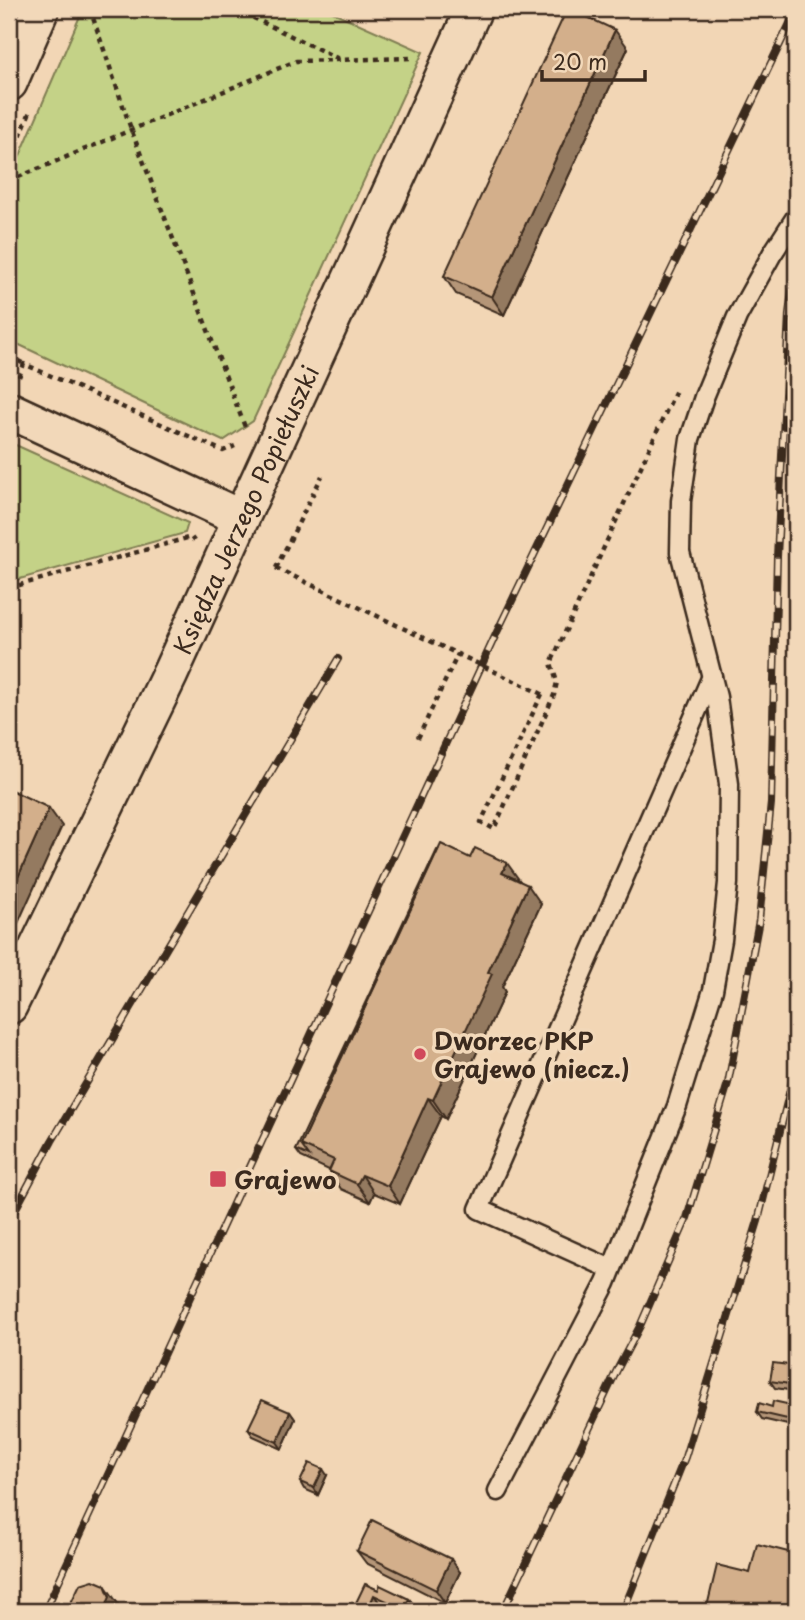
<svg xmlns="http://www.w3.org/2000/svg" width="805" height="1620" font-family="'Playpen Sans',sans-serif">
<style>
.green{fill:#c4d287;stroke:#807e52;stroke-width:2}
.lines{fill:none;stroke-linecap:round;stroke-linejoin:round}
.lane-casing{stroke:#3b2a1e;stroke-width:23}
.street-casing{stroke:#3b2a1e;stroke-width:40}
.path{stroke:#3b2a1e;stroke-width:4.5;stroke-dasharray:5 5;stroke-linecap:butt}
.lane{stroke:#f2d8b9;stroke-width:18}
.street{stroke:#f2d8b9;stroke-width:35}
.rail-casing{stroke:#3b2a1e;stroke-width:8}
.rail{stroke:#f2d8b9;stroke-width:5;stroke-dasharray:16;stroke-linecap:butt}
.path-bridge{stroke:#3b2a1e;stroke-width:4.5;stroke-dasharray:5 5;stroke-linecap:butt}
.wall{fill:#b59678;stroke:#3b2a1e;stroke-width:2}
.shaded-wall{fill:#947a61;stroke:#3b2a1e;stroke-width:2}
.building{fill:#d3af8b;stroke:#3b2a1e;stroke-width:2}
.poi-dot{fill:#d1495b;stroke:#f2d8b9;stroke-width:2.5}
.labels{text-anchor:middle;dominant-baseline:central;stroke-width:7;stroke-linejoin:round;paint-order:stroke}
.street-label{font-size:24px;fill:#3b2a1e;stroke:#f2d8b9}
.poi-label{font-size:24px;font-weight:bold;fill:#3b2a1e;stroke:#f2d8b9;text-anchor:start}
</style>
<rect width="100%" height="100%" fill="#f2d6b5"/>
<filter id="ink" filterUnits="userSpaceOnUse"><feTurbulence type="fractalNoise" baseFrequency=".0143" numOctaves="2"/><feDisplacementMap in="SourceGraphic" scale="14" xChannelSelector="R" yChannelSelector="G"/><feConvolveMatrix kernelMatrix="1 2 1 2 8 2 1 2 1" color-interpolation-filters="sRGB"/></filter>
<g filter="url(#ink)">
<g class="green">
<polygon points="83,9 326,9 423,52 253,421 223,441 9,340 9,181"/>
<polygon points="9,442 188,523 185,533 9,582"/>
</g>
<g class="lines">
<defs>
<g id="lane">
<polyline points="611,1269 479,1209 712,676"/>
<polyline points="498,1491 606,1283 677,1106 713,990 722,940 728,883 729,784 717,697 680,552 681,501 690,439 704,397 737,317 772,254 796,217"/>
</g>
<g id="street">
<polyline points="9,83 41,9"/>
<polyline points="9,410 241,518"/>
<path id="s1" d="M9,1006l161,-332 304,-665"/>
</g>
</defs>
<use href="#lane" class="lane-casing"/>
<use href="#street" class="street-casing"/>
<g class="path">
<polyline points="90,9 131,129 245,427"/>
<polyline points="235,9 339,59"/>
<polyline points="9,164 31,109"/>
<polyline points="9,181 296,61 413,58"/>
<polyline points="789,192 796,183"/>
<polyline points="9,356 24,364"/>
<polyline points="19,377 24,364 223,451 235,446"/>
<polyline points="276,568 322,476"/>
<polyline points="9,588 191,537 194,541"/>
<polyline points="542,694 481,822 494,829 554,695 557,682 551,663 676,390"/>
<polyline points="418,738 458,654"/>
</g>
<use href="#lane" class="lane"/>
<use href="#street" class="street"/>
<defs>
<g id="rail">
<polyline points="9,1221 52,1141 338,659"/>
<polyline points="45,1611 497,632 796,11"/>
<polyline points="503,1611 617,1370 640,1326 687,1218 728,1083 759,920 771,803 777,557 789,314 796,262"/>
<polyline points="623,1611 685,1457 758,1221 796,1065"/>
</g>
</defs>
<use href="#rail" class="rail-casing"/>
<use href="#rail" class="rail"/>
<polyline class="path-bridge" points="276,568 542,694"/>
</g>
<g class="wall">
<polygon points="628,48 504,315 456,294 444,276"/>
<polygon points="519,881 541,904 502,987 505,992 446,1119 441,1116 400,1204 374,1193 370,1202 341,1189 329,1170 301,1157 296,1150"/>
<polygon points="796,1366 796,1391 775,1388 770,1381"/>
<polygon points="796,1406 796,1427 762,1419 757,1412 772,1407"/>
<polygon points="290,1412 295,1419 282,1449 253,1436 248,1429"/>
<polygon points="327,1475 318,1495 304,1489 300,1482"/>
<polygon points="357,1551 460,1572 445,1603 366,1563"/>
<polygon points="365,1584 378,1590 409,1599 414,1605 411,1611 399,1611 379,1602"/>
</g>
<g class="shaded-wall">
<polygon points="615,30 628,48 504,315 492,297"/>
<polygon points="49,808 62,826 9,943 9,897"/>
<polygon points="507,863 520,881 502,873"/>
<polygon points="528,885 541,904 502,987 505,992 446,1119 433,1100 488,972"/>
<polygon points="428,1098 441,1116 400,1204 388,1186"/>
<polygon points="362,1175 374,1193 370,1202 357,1184"/>
<polygon points="290,1412 295,1419 282,1449 277,1442"/>
<polygon points="323,1469 327,1475 318,1495 314,1488"/>
<polygon points="451,1559 460,1572 445,1603 436,1590"/>
<polygon points="105,1585 123,1611 104,1611"/>
<polygon points="374,1595 379,1602 375,1611 367,1611"/>
<polygon points="409,1599 414,1605 411,1611 406,1611 404,1609"/>
</g>
<g class="building">
<polygon points="567,9 570,9 615,30 492,297 444,276"/>
<polygon points="9,789 49,808 9,897"/>
<polygon points="441,844 470,858 475,848 507,863 502,873 528,885 488,972 492,974 433,1100 428,1098 388,1186 362,1175 357,1184 329,1171 334,1160 301,1145"/>
<polygon points="437,850 438,850 301,1145 309,1156 296,1150"/>
<polygon points="773,1363 796,1366 796,1385 770,1381"/>
<polygon points="262,1400 290,1412 277,1442 248,1429"/>
<polygon points="773,1401 796,1406 796,1421 757,1412 759,1403 772,1407"/>
<polygon points="309,1463 323,1469 314,1488 300,1482"/>
<polygon points="372,1520 451,1559 436,1590 357,1551"/>
<polygon points="757,1544 796,1554 796,1611 706,1611 717,1565 750,1573"/>
<polygon points="93,1580 105,1585 110,1597 104,1611 67,1611 80,1584"/>
<polygon points="365,1584 378,1590 380,1585 409,1599 404,1609 374,1595 367,1611 352,1611"/>
</g>
</g>
<g class="poi-dot">
<circle cx="420" cy="1054" r="7"/>
<rect x="209" y="1170" width="18" height="18" rx="3.5"/>
</g>
<g class="labels">
<g class="street-label">
<text stroke="none"><textPath href="#s1" startOffset="550">Księdza Jerzego Popiełuszki</textPath></text>
</g>
<g class="poi-label">
<text x="434" y="1040">Dworzec PKP<tspan x="434" dy="28">Grajewo (niecz.)</tspan></text>
<text x="234" y="1179">Grajewo</text>
</g>
</g>
<rect width="805" height="1620" fill="none" stroke="#f2d8b9" stroke-width="35"/>
<rect x="18" y="18" width="770" height="1585" fill="none" stroke="#3b2a1e" stroke-width="2.5" filter="url(#ink)"/>
<path d="M542 70v10h103v-10" fill="none" stroke="#3b2a1e" stroke-width="3.5"/>
<text x="553" y="70" font-size="21" fill="#3b2a1e" stroke="#f2d8b9" stroke-width="5" paint-order="stroke">20 m</text>
</svg>
